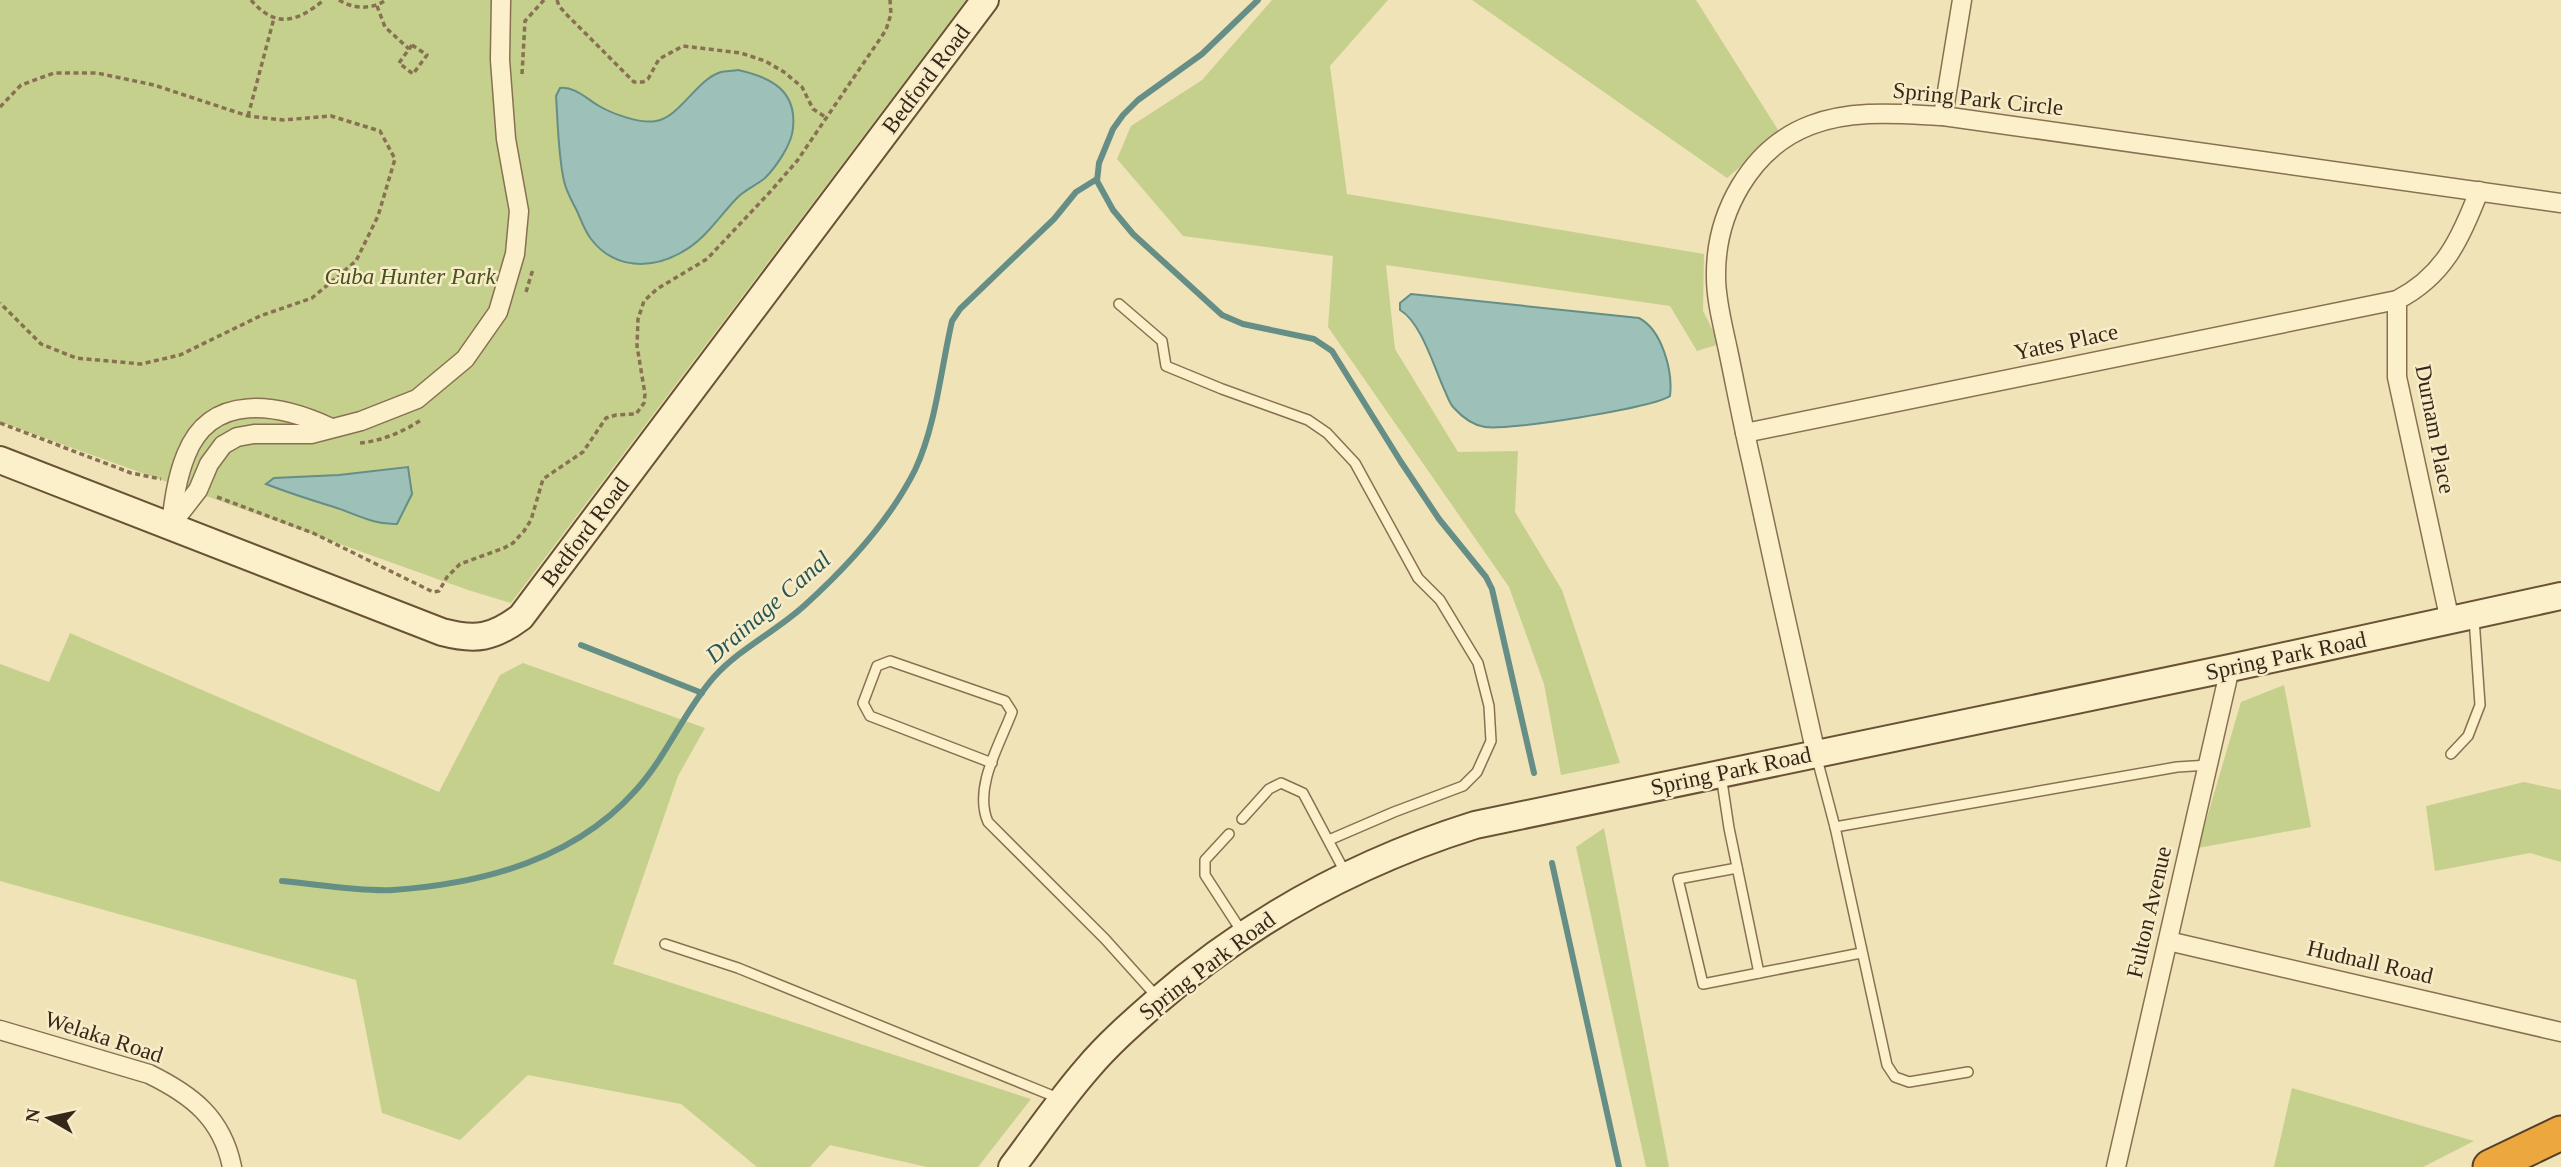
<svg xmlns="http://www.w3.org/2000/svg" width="2561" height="1167" font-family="Georgia,serif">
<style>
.green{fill:#c5d08c}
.water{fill:#9dc1b8;stroke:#658e86;stroke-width:2}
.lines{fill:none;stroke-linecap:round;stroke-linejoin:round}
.stream{stroke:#658e86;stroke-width:6}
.lane-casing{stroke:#887152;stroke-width:12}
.street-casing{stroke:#887152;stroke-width:21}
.secondary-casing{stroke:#6a5235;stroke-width:30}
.highway-casing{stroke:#553f27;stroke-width:37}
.path{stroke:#887152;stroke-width:3.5;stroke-dasharray:5 3.5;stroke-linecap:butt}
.lane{stroke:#fcf0cb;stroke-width:9}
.street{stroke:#fcf0cb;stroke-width:18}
.secondary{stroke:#fcf0cb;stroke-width:26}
.highway{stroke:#eca73e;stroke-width:33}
.labels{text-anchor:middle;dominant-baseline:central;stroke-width:5;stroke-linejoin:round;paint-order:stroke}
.street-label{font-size:23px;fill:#362819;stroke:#f8ecc8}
.park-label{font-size:23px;font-style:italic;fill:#44541d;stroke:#f8ecc8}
.water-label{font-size:24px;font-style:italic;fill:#265756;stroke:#f8ecc8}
</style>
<rect width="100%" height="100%" fill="#f1e3b8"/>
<g class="green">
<polygon points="0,0 966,0 511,603 468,590 0,422"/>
<polygon points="1272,0 1388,0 1330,66 1347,194 1704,254 1703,311 1720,344 1697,351 1670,306 1386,265 1395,349 1458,452 1518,451 1515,512 1562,590 1620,763 1561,775 1544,684 1509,587 1328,327 1333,256 1183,236 1117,159 1131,126 1202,80"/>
<polygon points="1472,0 1696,0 1780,133 1727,178"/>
<polygon points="70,633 439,792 500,675 523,663 705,728 678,776 613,964 1031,1099 978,1167 927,1167 830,1145 810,1167 757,1167 681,1104 528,1075 460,1140 382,1113 356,980 0,881 0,664 49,682"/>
<polygon points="2284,685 2311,827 2198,848 2241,702"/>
<polygon points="2524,782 2561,790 2561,862 2530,853 2435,871 2426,806"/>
<polygon points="1604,828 1669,1167 1646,1167 1576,847"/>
<polygon points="2292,1088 2474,1141 2423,1167 2274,1167"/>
</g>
<g class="water">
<path d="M738,70c32,7 59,20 55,58 -1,16 -17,39 -28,50 -8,7 -19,11 -27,19 -19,19 -32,42 -56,55 -31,18 -68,17 -91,-13 -6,-8 -10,-19 -14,-28 -5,-10 -11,-20 -13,-30 -6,-27 -6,-57 -8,-85l4,-8c14,-2 27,11 39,18 14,8 41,18 57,15 24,-4 41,-42 65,-49 5,-1 12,-1 17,-2z"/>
<path d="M1411,294l228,24c23,12 34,53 31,78 -18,12 -162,35 -185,31 -12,-2 -23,-10 -31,-19 -5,-5 -7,-13 -10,-19 -10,-22 -23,-67 -44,-79v-7z"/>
<path d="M408,467l4,27 -15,30c-23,1 -41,-10 -63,-17 -23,-7 -45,-14 -68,-23l8,-6 65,-3z"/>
</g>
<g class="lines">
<g class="stream">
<polyline points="1258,0 1202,54 1138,100 1123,115 1113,129 1099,163 1097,181 1113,210 1133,234 1222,315 1243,324 1314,339 1332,351 1401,462 1439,519 1486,577 1492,589 1534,773"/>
<polyline points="581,645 702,693"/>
<polyline points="1552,863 1619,1167"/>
<path d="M282,881c33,3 79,11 111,9 89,-6 182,-31 243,-100 31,-34 48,-79 78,-113 26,-29 63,-46 91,-72 43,-39 84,-83 110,-135 21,-44 26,-102 37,-149l8,-12 94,-90 22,-27 21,-13"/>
</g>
<defs>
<g id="lane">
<polyline points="1119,304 1162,341 1166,366 1222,389 1308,420 1327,433 1355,463 1418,578 1440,600 1478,663 1489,706 1491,741 1477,772 1463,786 1394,812 1329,840"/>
<polyline points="2451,754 2468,736 2480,705 2474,618"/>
<polyline points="1816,755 1835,827 1887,1065 1895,1077 1909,1082 1968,1072"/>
<path d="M992,763l-122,-47 -7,-13 14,-37 13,-5 115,40 7,11c-12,32 -39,76 -24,110l117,117 53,59"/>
<polyline points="1721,775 1729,828 1759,973 1861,953"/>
<polyline points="1242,819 1269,789 1281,783 1303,793 1346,874"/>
<polyline points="1835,827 2177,767 2209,765"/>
<polyline points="1229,834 1205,860 1205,875 1242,932"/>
<polyline points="1737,868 1678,879 1703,984 1759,973"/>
<polyline points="665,944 738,968 1058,1098"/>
</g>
<g id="street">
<polyline points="1943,116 1962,0"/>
<polyline points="2397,300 2397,377 2450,621"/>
<path d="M1745,433l652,-133c47,-24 64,-62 82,-109"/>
<path d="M171,523c3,-23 6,-46 15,-68 25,-64 93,-51 143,-28"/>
<polyline points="170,526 198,490 209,464 223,445 237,437 254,434 311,434 361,421 417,399 465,359 498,312 515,254 519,211 506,139 500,60 501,0"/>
<path d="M1816,754c-22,-97 -43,-193 -64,-290 -9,-38 -16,-76 -24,-114 -5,-24 -12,-49 -12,-73 -1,-63 34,-129 95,-152 42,-16 88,-11 132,-9l618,87"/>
<polyline points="2168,941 2561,1032"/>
<path d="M0,1030l149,44c43,21 73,44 83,93"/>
<polyline points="2116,1167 2230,668"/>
</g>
<g id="secondary">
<path d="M0,460l442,172c34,9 51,6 79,-15l464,-617"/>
<path d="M1012,1167c25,-33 48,-67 75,-98 20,-24 45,-46 69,-67 93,-81 201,-140 319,-177l755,-157 331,-72"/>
</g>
<polyline id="highway" points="2490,1167 2561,1133"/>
</defs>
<use href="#lane" class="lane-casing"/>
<use href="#street" class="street-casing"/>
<use href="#secondary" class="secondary-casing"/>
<use href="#highway" class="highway-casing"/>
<g class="path">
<path d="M251,0c25,29 46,22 73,0"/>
<path d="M339,0c14,9 33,10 47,0"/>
<polyline points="557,0 559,6 568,16 634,82 643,82 648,79 659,59 683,46 741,53 765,61 784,72 802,87 813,109 827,118"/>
<polyline points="377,6 385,27 409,49"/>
<polygon points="412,45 427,55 413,74 399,63"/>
<polyline points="522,74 525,21 544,0"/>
<polyline points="0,107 21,85 54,73 97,73 154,85 248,116 283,120 331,116 380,131 395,159 378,216 356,261 312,298 260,316 180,355 141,364 76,358 41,344 0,303"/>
<polyline points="248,116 274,18"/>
<polyline points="526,292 533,269"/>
<polyline points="0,423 131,473 161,479"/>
<path d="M360,443c21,-2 43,-11 61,-23"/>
<polyline points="217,497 313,533 433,592 439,591 447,577 460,564 504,548 513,543 524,531 531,520 543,479 583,452 606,418 616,415 636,414 644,403 645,394 637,346 638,319 644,301 657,289 707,259 770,192 797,161 886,30 891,14 890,0"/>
</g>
<use href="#lane" class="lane"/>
<use href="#street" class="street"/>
<use href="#secondary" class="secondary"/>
<use href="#highway" class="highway"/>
</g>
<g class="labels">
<g class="street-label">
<text transform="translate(926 79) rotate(-53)">Bedford Road</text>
<text transform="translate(1978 99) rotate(6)">Spring Park Circle</text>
<text transform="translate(2066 342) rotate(-12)">Yates Place</text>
<text transform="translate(2435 429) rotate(79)">Durnam Place</text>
<text transform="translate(585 532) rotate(-53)">Bedford Road</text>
<text transform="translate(2286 656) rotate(-12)">Spring Park Road</text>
<text transform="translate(1731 771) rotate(-12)">Spring Park Road</text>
<text transform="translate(2149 912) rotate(-77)">Fulton Avenue</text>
<text transform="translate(2370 962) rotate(13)">Hudnall Road</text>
<text transform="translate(1207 966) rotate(-37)">Spring Park Road</text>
<text transform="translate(104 1037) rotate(18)">Welaka Road</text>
</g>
<g class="park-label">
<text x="410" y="276">Cuba Hunter Park</text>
</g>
<g class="water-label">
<text transform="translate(768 607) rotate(-41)">Drainage Canal</text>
</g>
</g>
<g transform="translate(49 1118) rotate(279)" stroke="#f8ecc8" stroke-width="5" paint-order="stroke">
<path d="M0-5L12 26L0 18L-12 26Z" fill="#362819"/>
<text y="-10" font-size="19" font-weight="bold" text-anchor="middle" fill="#362819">N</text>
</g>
</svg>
